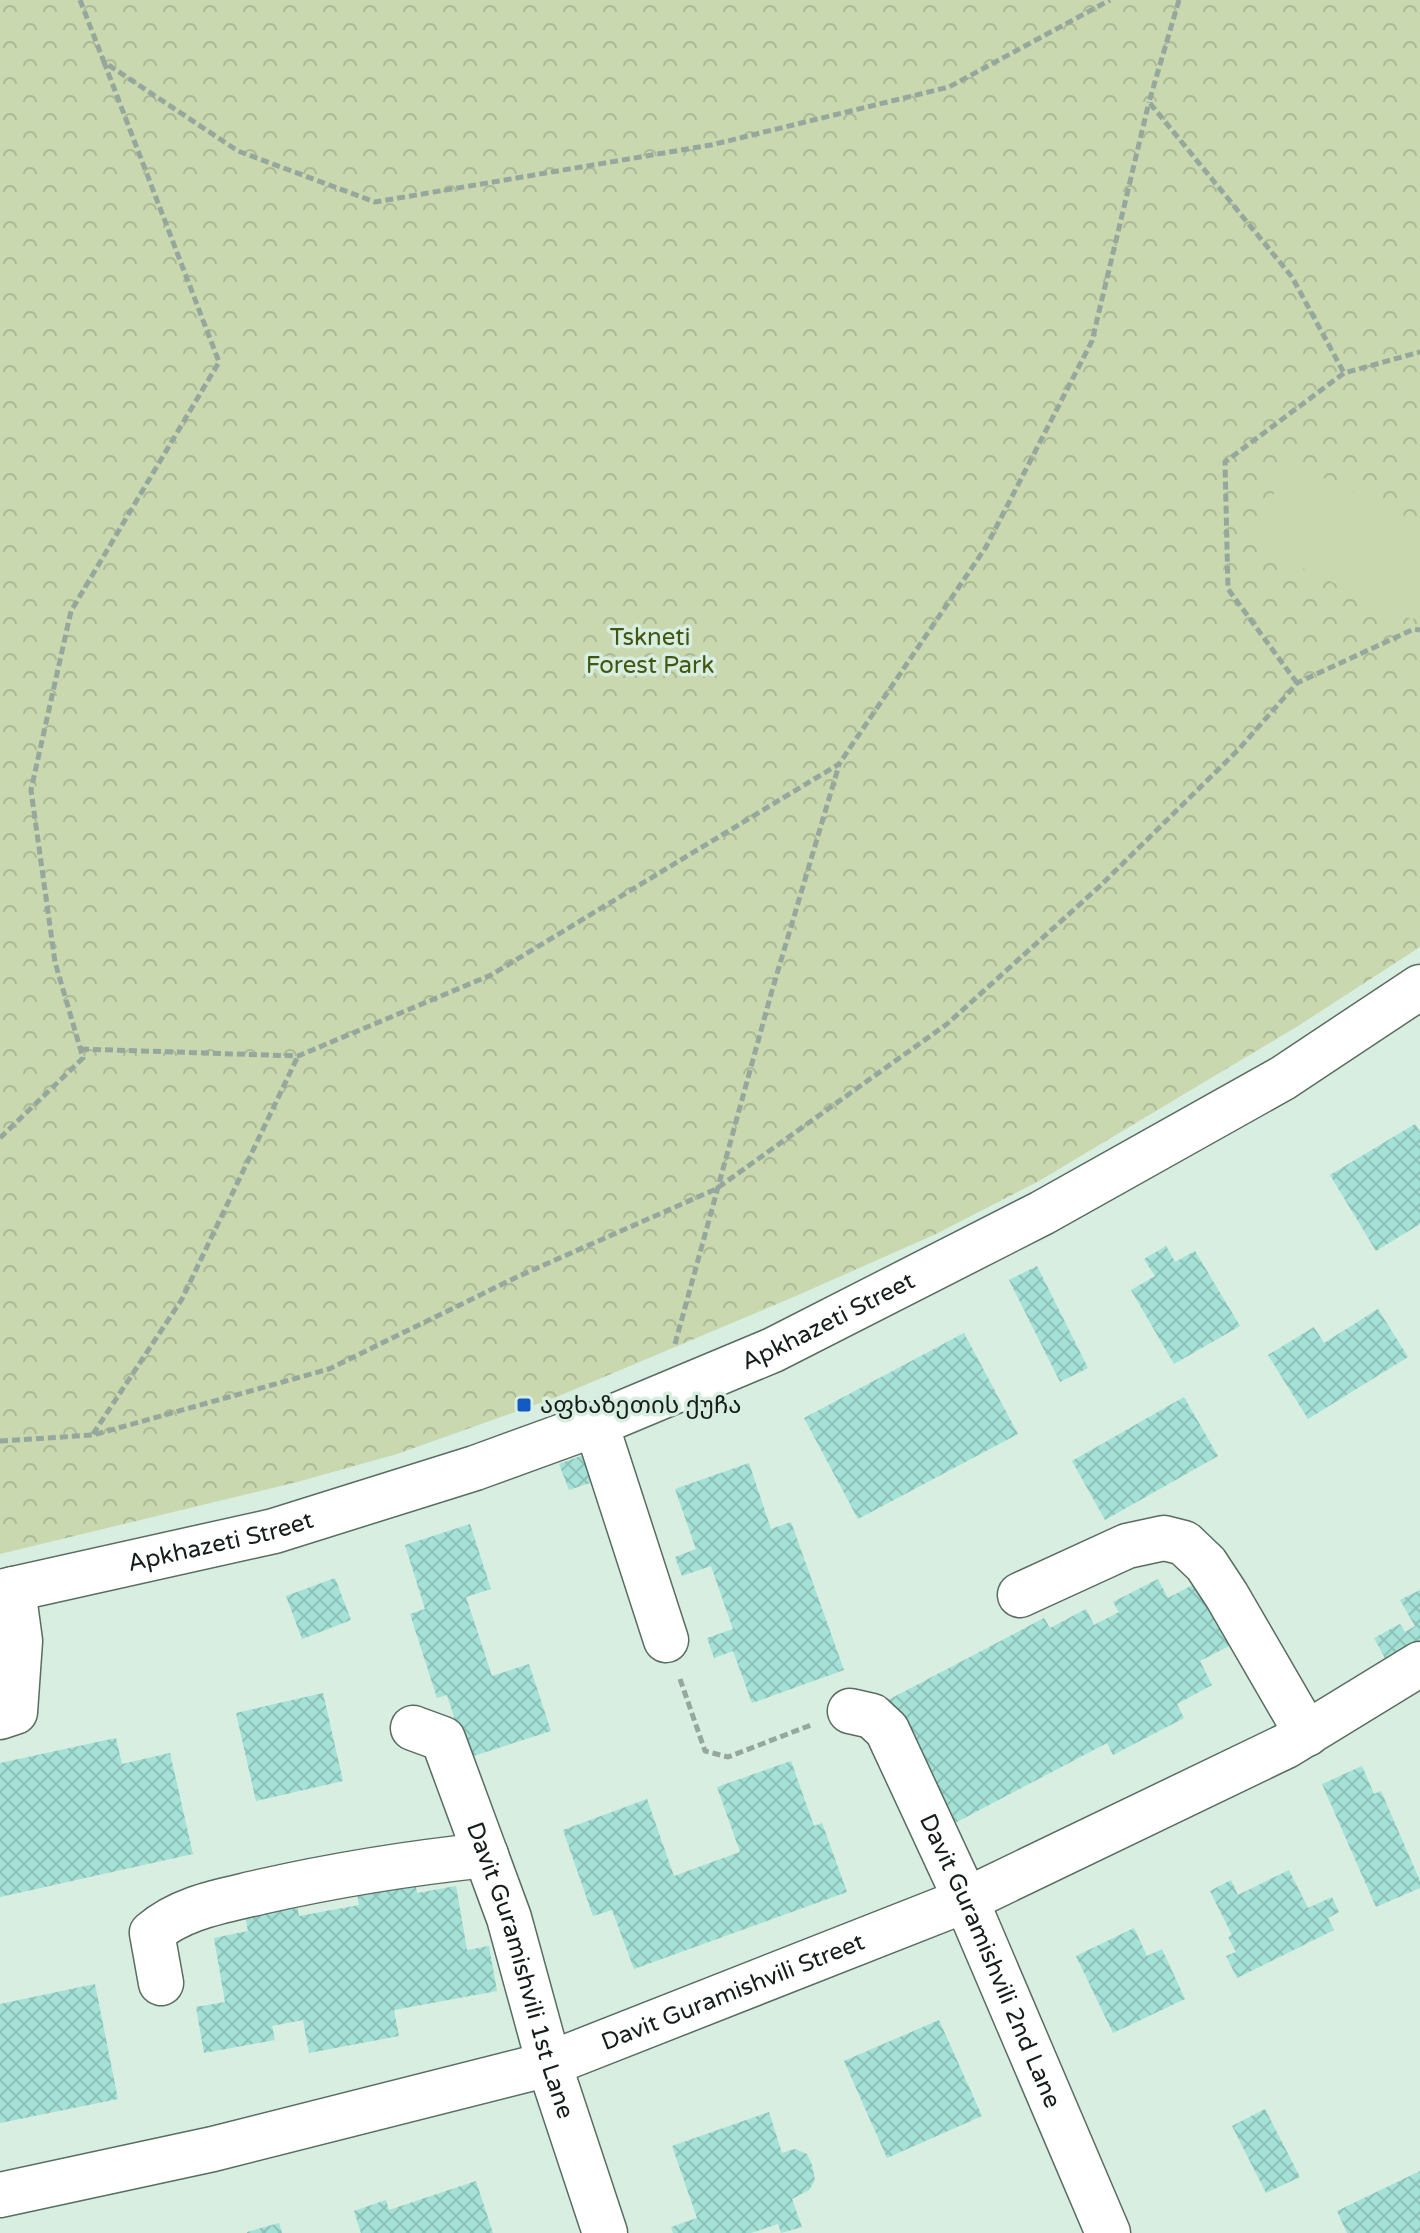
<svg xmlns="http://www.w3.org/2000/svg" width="1420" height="2233" font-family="'Varela Round','Noto Sans Georgian',sans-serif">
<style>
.park{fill:url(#park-crowns)}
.garden{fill:#c9d8af}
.building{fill:url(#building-cross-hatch)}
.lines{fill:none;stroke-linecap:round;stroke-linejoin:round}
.minor-casing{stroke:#596d62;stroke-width:47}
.path{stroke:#96a89e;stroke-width:5;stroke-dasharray:8 4;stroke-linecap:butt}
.minor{stroke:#fff;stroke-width:44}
.poi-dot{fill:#145ac4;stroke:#d7eee1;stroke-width:3}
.labels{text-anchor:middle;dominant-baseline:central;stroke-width:7;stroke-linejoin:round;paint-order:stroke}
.park-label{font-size:24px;fill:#435610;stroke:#d7eee1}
.street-label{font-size:24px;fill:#161e1a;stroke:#d7eee1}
.poi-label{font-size:24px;fill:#161e1a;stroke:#d7eee1;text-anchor:start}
</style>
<defs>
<pattern id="park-crowns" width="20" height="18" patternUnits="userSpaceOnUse" patternTransform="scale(2)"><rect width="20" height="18" fill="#c9d8af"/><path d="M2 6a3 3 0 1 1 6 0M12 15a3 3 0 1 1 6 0" fill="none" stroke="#acb996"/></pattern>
<pattern id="building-cross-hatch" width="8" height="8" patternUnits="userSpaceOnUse" patternTransform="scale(2)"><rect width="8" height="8" fill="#a4e1d6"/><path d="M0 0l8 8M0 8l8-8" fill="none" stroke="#8cc1b7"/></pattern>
</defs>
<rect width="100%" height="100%" fill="#d7eee1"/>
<polygon class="park" points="0,0 1420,0 1420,947 1298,1026 1039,1181 936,1234 796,1296 554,1398 397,1454 297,1482 0,1554"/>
<polygon class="garden" points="1289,462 1420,523 1420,605 1413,620 1250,544"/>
<g class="building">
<polygon points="1415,1124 1420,1132 1420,1224 1376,1251 1330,1175"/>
<polygon points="1166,1246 1175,1262 1195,1251 1240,1326 1174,1364 1131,1290 1155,1276 1144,1259"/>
<polygon points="1037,1266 1088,1368 1060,1382 1009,1280"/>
<polygon points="1378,1309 1408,1357 1308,1419 1268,1355 1314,1327 1324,1343"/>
<polygon points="964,1333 1018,1434 858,1519 804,1418"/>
<polygon points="1184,1397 1218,1456 1105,1520 1072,1461"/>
<polygon points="586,1454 596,1481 569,1490 559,1464"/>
<polygon points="749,1463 771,1529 791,1522 844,1670 752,1703 733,1651 714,1658 707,1638 733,1629 711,1566 682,1576 675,1557 696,1549 675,1489"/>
<polygon points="470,1524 491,1589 466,1597 492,1676 529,1664 551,1731 467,1758 447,1695 437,1698 410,1614 425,1609 405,1545"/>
<polygon points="335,1578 351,1620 302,1639 286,1596"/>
<polygon points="1158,1579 1168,1598 1204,1579 1237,1642 1200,1661 1212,1685 1177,1704 1184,1718 1113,1755 1107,1743 953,1824 888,1700 1044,1618 1050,1628 1086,1609 1094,1625 1119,1612 1113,1602"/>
<polygon points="1420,1590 1420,1641 1386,1660 1374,1638 1400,1624 1405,1632 1415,1626 1400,1600"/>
<polygon points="323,1693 343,1781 256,1801 236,1713"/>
<polygon points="116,1738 122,1764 170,1753 193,1854 0,1897 0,1763"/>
<polygon points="791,1761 814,1826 822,1823 847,1892 634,1969 612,1910 593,1916 563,1830 647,1799 674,1876 740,1852 717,1787"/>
<polygon points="1362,1766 1374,1794 1381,1791 1420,1881 1420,1888 1376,1907 1322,1784"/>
<polygon points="1289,1870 1308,1908 1332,1897 1339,1912 1328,1918 1334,1930 1237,1978 1226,1956 1236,1952 1228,1937 1232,1935 1210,1891 1231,1880 1238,1895"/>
<polygon points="414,1876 417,1893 456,1886 467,1950 489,1946 497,1991 394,2010 399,2036 309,2053 303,2020 272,2026 275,2040 204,2053 196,2007 225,2002 214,1938 248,1931 244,1912 296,1902 299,1916 359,1905 356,1887"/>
<polygon points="1134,1928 1147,1956 1162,1949 1185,1999 1113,2033 1076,1956"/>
<polygon points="95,1984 118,2099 0,2123 0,2004"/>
<polygon points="939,2020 982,2116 887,2158 844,2061"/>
<polygon points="1265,2109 1300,2177 1266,2193 1232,2126"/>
<polygon points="769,2112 782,2153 795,2149 807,2154 812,2165 815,2180 809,2190 792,2199 802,2227 781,2233 778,2224 751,2233 673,2233 671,2227 697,2218 672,2146"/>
<polygon points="1420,2171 1420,2233 1347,2233 1337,2211"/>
<polygon points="476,2181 493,2233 361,2233 354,2211 386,2200 389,2210"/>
<polygon points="279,2223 282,2233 247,2233 247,2232"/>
</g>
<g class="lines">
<defs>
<g id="minor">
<polyline points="596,1424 666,1640"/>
<path id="s1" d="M0,1592l274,-61 201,-63 121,-44 177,-74 269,-137 241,-135 137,-91"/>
<polyline points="1020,1595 1127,1546 1164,1538 1184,1543 1206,1564 1227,1596 1307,1734"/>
<path id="s2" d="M850,1711l22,5 15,14 79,170 142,333"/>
<polyline points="0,1717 15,1712 20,1641 13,1589"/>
<path id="s3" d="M413,1728l30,11 66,179 40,146 56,169"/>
<path d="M161,1983l-9,-50c30,-26 71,-32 108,-41 75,-17 150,-29 226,-37"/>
<path id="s4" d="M0,2195l213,-46 336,-85 417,-164 320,-154 134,-82"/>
</g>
</defs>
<use href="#minor" class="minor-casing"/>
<g class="path">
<polyline points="80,0 104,62 238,151 375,202 711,145 949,87 1110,0"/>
<polyline points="1179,0 1149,102 1292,277 1344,373"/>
<polyline points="1297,683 1228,589 1225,462 1344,373 1420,352"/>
<polyline points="81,1049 298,1056 491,975 839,764 986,547 1092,341 1149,102"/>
<polyline points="0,1138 83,1058 55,962 31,790 71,611 219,362 104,62"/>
<polyline points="675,1344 771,994 839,765"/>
<polyline points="93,1434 182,1299 298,1056"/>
<polyline points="0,1441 93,1435 329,1369 519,1276 716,1189 947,1024 1100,886 1239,749 1297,683 1414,629 1420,630"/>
<polyline points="680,1679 705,1751 728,1757 811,1725"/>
</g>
<use href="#minor" class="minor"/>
</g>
<rect class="poi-dot" x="516" y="1397" width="16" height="16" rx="4"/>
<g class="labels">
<g class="park-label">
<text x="650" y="637">Tskneti<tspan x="650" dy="28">Forest Park</tspan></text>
</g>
<g class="street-label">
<text stroke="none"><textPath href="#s1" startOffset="874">Apkhazeti Street</textPath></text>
<text stroke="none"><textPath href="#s1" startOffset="226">Apkhazeti Street</textPath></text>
<text stroke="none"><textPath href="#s2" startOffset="296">Davit Guramishvili 2nd Lane</textPath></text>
<text stroke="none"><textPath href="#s3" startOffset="276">Davit Guramishvili 1st Lane</textPath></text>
<text stroke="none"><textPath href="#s4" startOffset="762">Davit Guramishvili Street</textPath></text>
</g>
<g class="poi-label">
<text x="540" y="1405">აფხაზეთის ქუჩა</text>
</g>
</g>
</svg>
